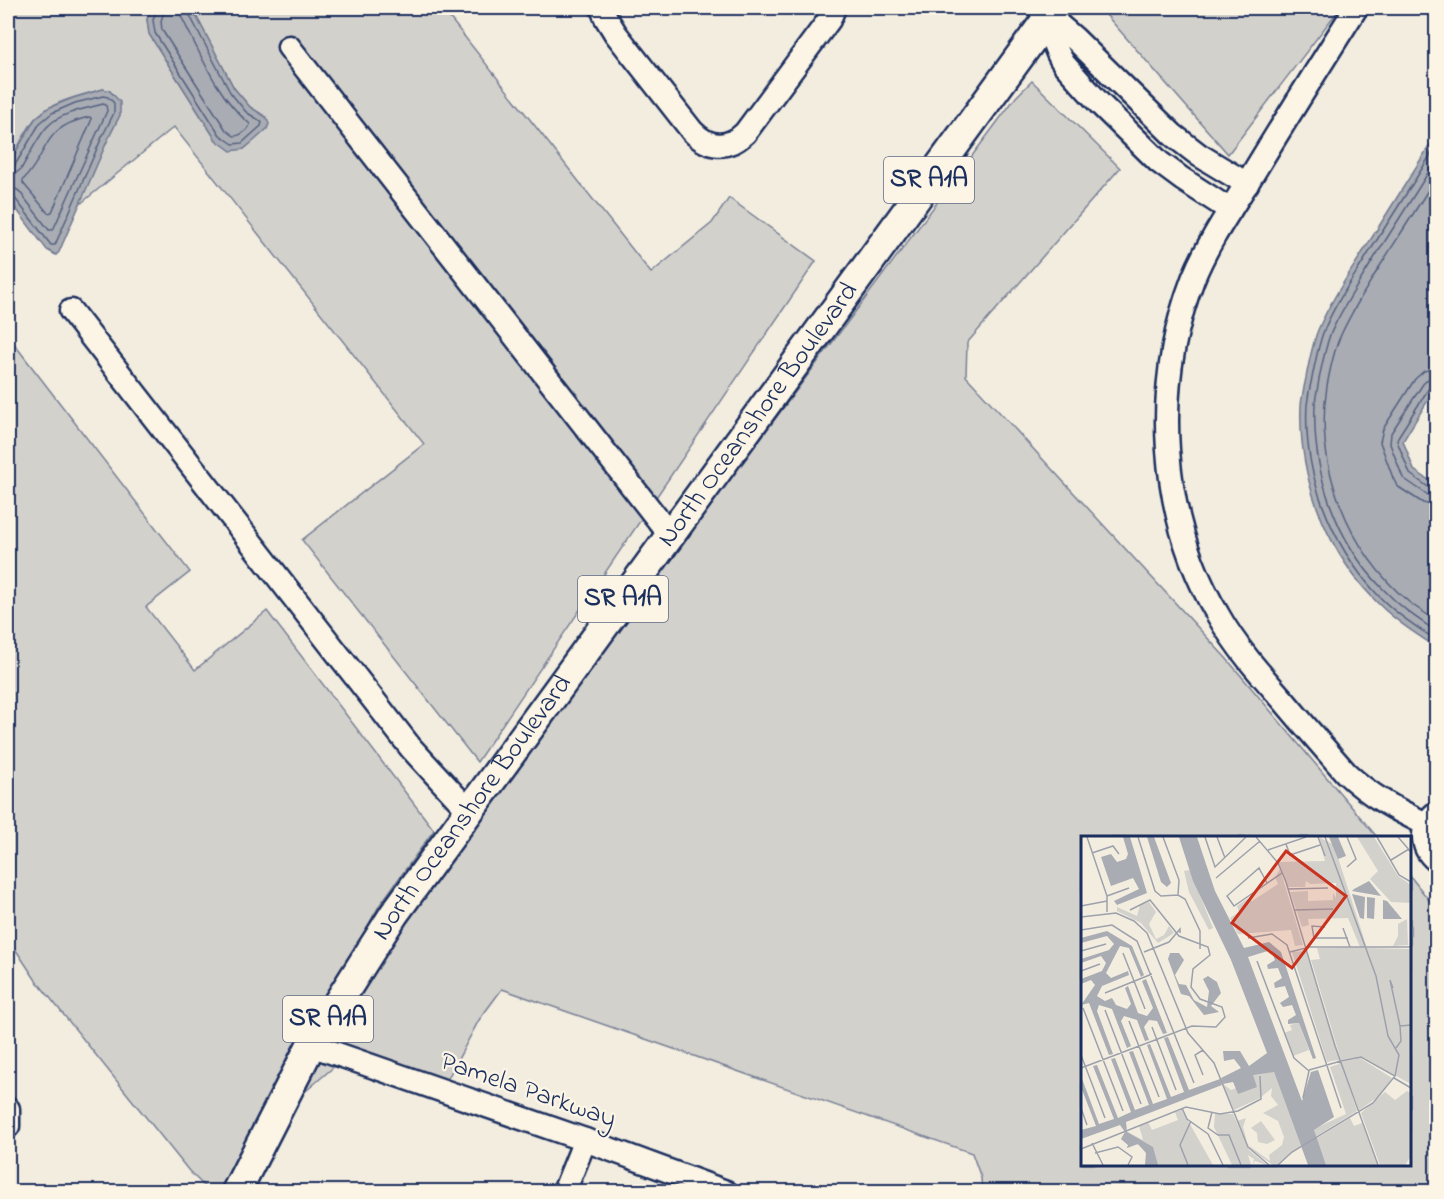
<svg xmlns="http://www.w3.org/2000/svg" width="1444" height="1199" font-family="'Indie Flower',sans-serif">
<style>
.green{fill:#d3d1cc;stroke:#778095;stroke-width:1.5}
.water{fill:#a9acb3;stroke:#707a91;stroke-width:1.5}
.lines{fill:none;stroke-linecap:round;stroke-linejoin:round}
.shore{stroke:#546180;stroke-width:1.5}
.minor-casing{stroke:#1b2f5e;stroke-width:27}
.major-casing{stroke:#1b2f5e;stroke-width:33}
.minor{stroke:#fcf5e5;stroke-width:22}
.major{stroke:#fcf5e5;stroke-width:28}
.labels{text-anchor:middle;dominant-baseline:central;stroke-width:4.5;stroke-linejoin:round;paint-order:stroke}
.shield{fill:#fcf5e5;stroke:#5e6a86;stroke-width:1.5}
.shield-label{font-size:26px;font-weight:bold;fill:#1b2f5e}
.street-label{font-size:27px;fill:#1b2f5e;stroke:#fcf5e5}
.inset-road{fill:none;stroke:#9da1ac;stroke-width:1.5}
.view{fill:#c8321e;fill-opacity:0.15;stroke:#c8321e;stroke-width:3}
.inset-edge{fill:none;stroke:#1b2f5e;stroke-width:3}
</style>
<rect width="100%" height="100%" fill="#f3ede0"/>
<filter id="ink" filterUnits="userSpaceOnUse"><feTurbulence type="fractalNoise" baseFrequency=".0167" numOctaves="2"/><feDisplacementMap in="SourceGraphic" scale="12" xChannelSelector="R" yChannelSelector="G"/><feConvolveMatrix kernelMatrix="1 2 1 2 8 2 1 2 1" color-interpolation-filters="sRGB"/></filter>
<g filter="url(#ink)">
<g class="green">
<path d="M8,8h144l-5,11 2,15 67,106 28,9 22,-20v-12l-16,-10 -16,-19 -42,-80h250l209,265 61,-50 17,-25 87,63 -339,501 -175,-222 122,-96 -250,-317 -95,78 29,-66 12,-24 -17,-26c-23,7 -53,12 -69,31 -10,14 -18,31 -26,45z"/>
<polygon points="1100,8 1340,8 1228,154"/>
<polygon points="1032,81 1120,168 967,343 966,376 1226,658 1377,837 1082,838 1082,1164 1410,1164 1410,876 1436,909 1436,1191 982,1191 981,1178 972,1153 502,989 479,1020 447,1080 440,1087 343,1059 292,1103 401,919 1016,97"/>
<polygon points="8,336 190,572 146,607 195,670 267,611 434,830 379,906 303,1042 226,1191 209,1191 189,1171 35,979 8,938"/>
</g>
<g class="water">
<polygon points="152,8 192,8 234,88 250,107 266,117 269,124 267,129 256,139 244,149 231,151 216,140 149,34 147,19"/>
<polygon points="103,89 110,91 120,102 120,115 108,139 59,252 56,255 47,250 8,198 8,165 35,119 48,108 73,98"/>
<path d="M1436,135v252l-33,54 11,29 22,15v162c-23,-15 -45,-29 -64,-50 -48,-51 -74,-122 -71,-192 1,-9 3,-18 5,-27 3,-16 6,-33 12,-48 13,-30 31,-56 48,-83 23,-37 47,-75 70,-112z"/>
</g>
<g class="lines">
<g class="shore">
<polyline points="157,8 153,20 155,33 220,135 233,144 242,143 261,126 262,122 246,112 230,92 188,12 187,8"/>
<path d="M165,8l-4,13 1,9 64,100 8,6c6,0 15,-6 16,-12 -33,-27 -50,-71 -69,-108l-1,-8"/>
<path d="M89,117l2,1v3l-39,91 -4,1 -25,-30v-3c28,-29 17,-52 66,-63z"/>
<path d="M1436,146c-22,36 -45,72 -68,108 -16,26 -34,51 -45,79 -5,14 -8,30 -11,45 -2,8 -4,18 -5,27 -4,67 23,138 69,188 17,19 39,33 60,47"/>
<path d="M1436,160c-21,34 -42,67 -63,100 -15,25 -32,49 -43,75 -5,14 -8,30 -11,44 -1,9 -4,18 -4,27 -3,66 21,136 68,183 17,18 33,29 53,42"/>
<polyline points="8,167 11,167 15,165 40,123 52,113 75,103 103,96 108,97 114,103 114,113 102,137 55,245 51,245 14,197 8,195"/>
<path d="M8,175l7,-1 6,-5c8,-13 15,-29 25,-41 13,-15 38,-19 57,-24l3,1 1,6 -54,119h-4l-30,-39 -5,-3 -6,-1"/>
<path d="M1436,177c-18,30 -37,59 -56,89 -14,23 -29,46 -40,71 -7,16 -10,33 -13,49 -13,80 21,165 83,217 8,6 18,12 26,17"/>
<polyline points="1436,368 1424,371 1415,379 1383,429 1380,442 1393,478 1397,486 1423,503 1436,506"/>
<polyline points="1436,377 1428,379 1423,384 1391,433 1390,444 1403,478 1428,495 1436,497"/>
<polyline points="1436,385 1432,385 1429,388 1398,437 1397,441 1410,474 1431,489 1436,489"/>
</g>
<defs>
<g id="minor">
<path d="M602,8l4,10 10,16 76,97c16,17 35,19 53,2l84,-113 5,-12"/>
<polyline points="1039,8 1074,38 1173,135 1199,155 1247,184"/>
<path d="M1356,8c-36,57 -72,114 -107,172 -20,32 -42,64 -56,99 -41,107 -34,237 25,336 18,32 42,59 66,86 20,24 41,48 62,72 24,23 51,37 80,51"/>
<path d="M1048,17c3,17 6,32 16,47l36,40 59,58 23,17 48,31"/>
<polyline points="289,47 670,535"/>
<polyline points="71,311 411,748 469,811"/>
<path d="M1436,813c-16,13 -16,34 0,47"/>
<polyline points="311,1045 585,1140 726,1192"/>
<polyline points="8,1109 8,1126"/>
<polyline points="564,1192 585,1140"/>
</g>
<g id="major">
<path id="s1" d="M236,1192l75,-147 83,-131 661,-906"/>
</g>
</defs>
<use href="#minor" class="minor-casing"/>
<use href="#major" class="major-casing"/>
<use href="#minor" class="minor"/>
<use href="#major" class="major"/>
</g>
</g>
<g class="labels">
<g class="shield">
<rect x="884" y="157" width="90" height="46" rx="4.5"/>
<rect x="578" y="576" width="90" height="46" rx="4.5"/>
<rect x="283" y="996" width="90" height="46" rx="4.5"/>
</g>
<g class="shield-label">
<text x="929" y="180">SR A1A</text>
<text x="623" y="599">SR A1A</text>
<text x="328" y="1019">SR A1A</text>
</g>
<g class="street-label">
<text stroke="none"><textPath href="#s1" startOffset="938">North Oceanshore Boulevard</textPath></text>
<text stroke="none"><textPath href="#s1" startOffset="452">North Oceanshore Boulevard</textPath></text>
<text transform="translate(528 1091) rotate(19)">Pamela Parkway</text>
</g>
</g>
<g transform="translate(1081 836)">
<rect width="330" height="330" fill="#f3ede0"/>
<path d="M238,1l15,8 33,103 44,1v135l-47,-26 -23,2 -30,-100 9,-1 -3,-11 43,-1 -12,-29 -40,1 1,6 -7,2 -12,-35 18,-1v10l25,-1v-7l3,5v-15l-26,1 -4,-3 -1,6h-17l-10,-25 47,-1zM276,1h17l24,39 13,9v18l-20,-1 -21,-23 8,-8zM199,33l23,76 -8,1 -4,-16 -53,4 -8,-16 9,-6 -2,-6 10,-7 5,2 26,-17 -3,-7zM109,34l23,58 -4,2 -20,-38 -5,-21zM68,66l7,10 -7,12 7,15 8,-4 5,-9 5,7 -16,10 -17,-20 -24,-12v-4l20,9 3,-11zM326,83l1,26 -15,1 5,-10v-12zM225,115l51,160 -42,26 -1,-8 32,-15 -16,-47 9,-3 -2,-4 -10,2 -35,-110zM218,187l10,27 -16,6 -9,-23 8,-3 -2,-5zM279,222l32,20 -11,17 -22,15 -18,-48zM182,235l11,1 27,74 -24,19h-4l-22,-15 -14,-29 9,-3 -3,9 5,18 22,16 -1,-6 13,-10 2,-8 -6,-16 -15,-8 15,-8 -7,-9 1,-8 -12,10 -26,12 -11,-26 8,6 5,-2 2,6 14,-19zM326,255l4,2v63l-6,9h-25l-19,-52 24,-21 10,8zM101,274l31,55h-68l3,-7 -4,-9 -7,-5 -10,4 1,-3 -7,-6 5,-8 17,9 -4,-14 9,-4 4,8 26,-10 -3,-8zM134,278h18l16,36 18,15 -12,-4 -2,4 1,-6 -6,-4 3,10h-19l-18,-38zM269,282l4,8 8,-3 16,42h-52l-10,-26zM180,285l14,19 -8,4 -9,-2 -1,-9 -6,-5z" fill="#d3d1cc"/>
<path d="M42,1h7l17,56 -30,12 -3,-4 25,-12 -6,-11 -22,8 -10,-29 10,-3 6,8 9,-3 2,-5zM66,1h7l17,46 -4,4 -6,-5zM98,1h18l18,54 29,57 25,-6 12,10 35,106 -3,1 -14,-36 -11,1v-4l8,-5 -4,-10 -9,2 -3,-4 9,-6 -4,-11 -10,2 -1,-5 8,-5 -4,-10 -10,1 -1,-4 8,-5 -4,-10 -23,7 54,144 9,-29 7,-2 16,47 -20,13 12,35h-18l-34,-93 -21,3 4,12 -19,7 -5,-12 -10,2 -2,-6 20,-10 -7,-9 -10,2 -1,-10h17l9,15 18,-13 -36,-93 -38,-79zM248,1h9l8,19 -8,3zM288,45l12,15 -29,-5 2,-2zM271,58l13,3 -1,22 -4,-1zM286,61l8,1 -1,21 -7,-1zM302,64l4,1 15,18h-19zM26,95l25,15 12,29 -3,2 -12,-29 -9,-2 -14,27 5,5 17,-7 1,4 -27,11 -5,10 8,5 7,-3 4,7 11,4 4,-5 -6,-16 3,-2 10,27 9,3 6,-8 -11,-27 4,-2 21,54 -4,1 -6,-13 -8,-1 -5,7 5,13 -4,1 -8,-21 -13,-4 -3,5 10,25 -4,2 -15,-39 -13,-4 -2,6 16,43 -4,1 -20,-52 -8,2 14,-20 -4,-5 -10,4v-5l21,-8 4,-8 -5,-7 -20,7v-4l28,-9 5,-6 -7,-8 -26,7v-5zM98,117l5,7 -9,15 4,9 7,1 8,15 13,7 2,-16 -6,-12 5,-3 9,6 4,11 -10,13 8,6 -15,3 -15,-19 -8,-2 -13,-35 2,-6zM87,201l21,53 31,-11 2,6 -96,37 1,10 26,15 5,18h-13l1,-12 -8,-9 -11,4 1,-3 -7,-6 4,-7 -5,-7 -39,14v-9l15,-4 -15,-39v-11l18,48 15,-5 -21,-53 4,-1 21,53 13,-6 -20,-53 4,-1 20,52 14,-5 -20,-53 4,-1 20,53 14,-5 -20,-54 3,-1 21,53 13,-5 -20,-54z" fill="#a9acb3"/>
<path class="inset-road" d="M6,1l20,59v16M57,1l17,54 6,5 17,-1 7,4 15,32v18M82,1l16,43 -1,15M124,1l10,30 31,-30M136,1l8,21M175,1l22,26 8,19 49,164 43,119M237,1l7,19M244,1l51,139 12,60 11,19 -4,21M296,1l22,38 12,7M317,1l13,15M205,8l4,11 30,-10M187,14l38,-13M11,17l21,-7 6,8M310,24l18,-11M266,31l9,-8 -9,-22M135,42l44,-37M186,47l-8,-15 -32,28 7,10 48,-33M207,53l40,-1M26,60l22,-8M0,70l26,-5M213,74l39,-1M0,81l35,-4 18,8 13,12 41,100 26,30 34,84 21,18M244,91l-13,-1 2,12h34M262,92l7,19M0,94l31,-5 25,16 57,142M170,100l-3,2 24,-4 15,11 54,163M0,115l25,-7M63,116l25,-10 11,-13v4M209,116l20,-5h101M42,117l22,56M176,125l37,97 15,13 -6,27M0,135l19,-7M312,152l-3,-8 10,46M24,157l47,-19M2,172l40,103M24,174l36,94M48,185l30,76M71,191l24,63M315,212l5,-7 -1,-15 11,-1M0,219l24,63M0,232l111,-42 24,1 9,-10 -3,-10 -22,-8 -9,-12 2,-18 17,-14 -2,-8 -29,-11 -29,-36 -20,10M228,234l32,-9M122,239l-8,-20 8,-5M313,242l17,10M0,272l6,17M101,272l5,11 21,15 15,31M131,276l-4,16 10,7h11l12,30M11,307l11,22M0,313l105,-42 34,7 18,-3 23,-12 -1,-23M14,317l23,-6 14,10 -4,8M107,329l-8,-20 11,-24M197,329l14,-13 81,-49 22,-27 -34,-19 -20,4"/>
<path class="view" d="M205,15l60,45 -54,72 -60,-45z"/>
<rect width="330" height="330" class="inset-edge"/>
</g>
<rect width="1444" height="1199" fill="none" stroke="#fcf5e5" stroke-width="30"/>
<rect x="15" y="15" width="1414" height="1169" fill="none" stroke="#1b2f5e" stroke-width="2" filter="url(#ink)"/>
</svg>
